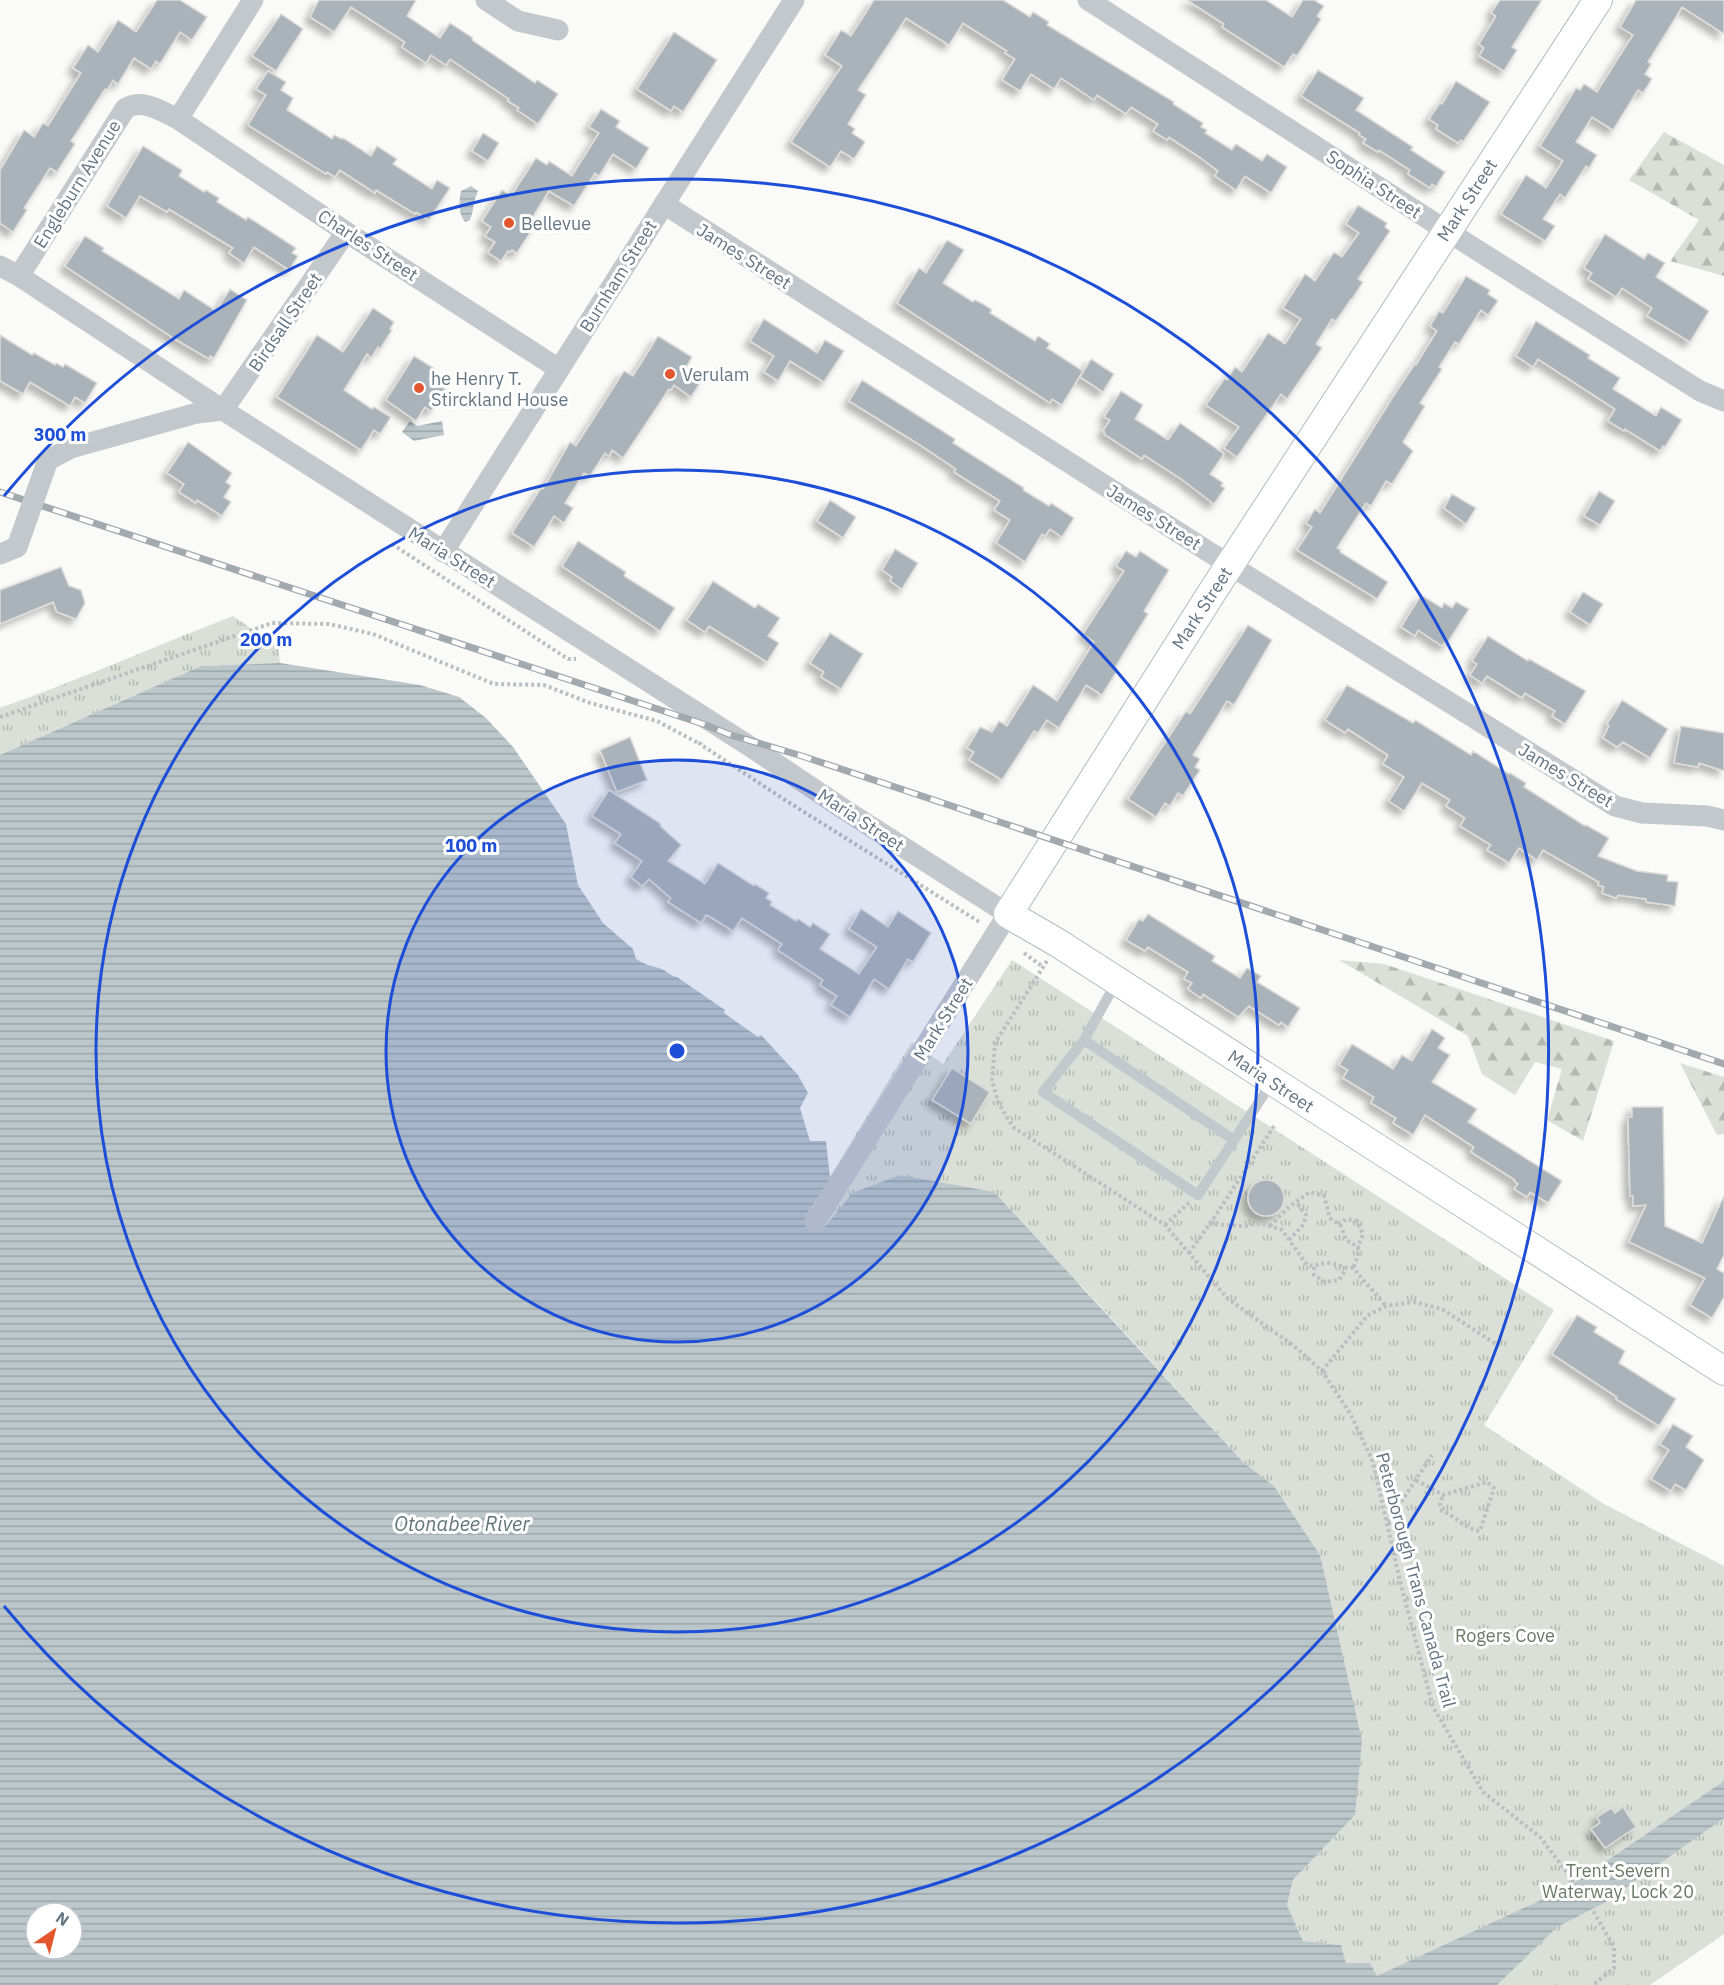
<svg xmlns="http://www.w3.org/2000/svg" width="1724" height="1985" font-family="'IBM Plex Sans',sans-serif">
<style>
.forest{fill:url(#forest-firs)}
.park{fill:url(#park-tufts)}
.water{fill:url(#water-rules);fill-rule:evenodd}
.building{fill:#aab3b9;stroke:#dcdcda;stroke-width:1.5;filter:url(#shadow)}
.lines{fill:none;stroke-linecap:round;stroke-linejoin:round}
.secondary-casing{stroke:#b3babf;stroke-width:30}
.path{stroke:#bbbfc2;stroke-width:4;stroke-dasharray:3 3;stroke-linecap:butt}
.lane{stroke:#c3c8cc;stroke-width:10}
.street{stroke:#c3c8cc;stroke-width:21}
.secondary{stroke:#fff;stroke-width:28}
.rail-casing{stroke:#a2aab0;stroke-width:7}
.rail{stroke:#fff;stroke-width:4.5;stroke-dasharray:14;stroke-linecap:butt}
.street-bridge{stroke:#c3c8cc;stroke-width:21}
.ring{fill:none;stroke:#1d4ed8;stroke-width:3}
.poi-dot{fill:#e4572e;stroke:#fff;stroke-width:2}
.labels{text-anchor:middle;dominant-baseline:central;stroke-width:6;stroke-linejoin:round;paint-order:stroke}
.street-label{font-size:18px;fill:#657683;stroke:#fff}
.poi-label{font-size:18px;fill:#657683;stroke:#fff;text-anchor:start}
.park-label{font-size:18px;fill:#687a64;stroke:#fff}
.water-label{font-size:20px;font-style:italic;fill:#60757c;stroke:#fff}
.centre{fill:#1d4ed8;stroke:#fff;stroke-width:3}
.ring-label{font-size:18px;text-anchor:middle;font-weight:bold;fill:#1d4ed8;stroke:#fff;stroke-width:6;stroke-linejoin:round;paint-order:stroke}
</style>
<defs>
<pattern id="forest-firs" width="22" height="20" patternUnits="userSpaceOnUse" patternTransform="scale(1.5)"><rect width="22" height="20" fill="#dadfd7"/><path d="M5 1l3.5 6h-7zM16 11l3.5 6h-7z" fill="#b4b9b4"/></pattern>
<pattern id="park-tufts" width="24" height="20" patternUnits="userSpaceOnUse" patternTransform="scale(1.5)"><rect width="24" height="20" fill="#dadfd7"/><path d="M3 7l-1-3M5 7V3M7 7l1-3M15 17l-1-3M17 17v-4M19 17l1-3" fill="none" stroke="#b4b9b4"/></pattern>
<pattern id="water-rules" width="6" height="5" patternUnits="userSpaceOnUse" patternTransform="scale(1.5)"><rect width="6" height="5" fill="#bbc7cb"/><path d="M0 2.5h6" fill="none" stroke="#9ca6aa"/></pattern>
<filter id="shadow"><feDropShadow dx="-5.5" dy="5.5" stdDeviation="3" flood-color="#0004"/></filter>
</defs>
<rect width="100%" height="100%" fill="#fafaf8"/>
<g class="forest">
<polygon points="1664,132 1724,165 1724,276 1670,261 1699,220 1629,180"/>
<polygon points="1339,960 1384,964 1614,1041 1583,1141 1547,1120 1562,1069 1535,1062 1515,1095 1482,1074 1468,1036"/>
<polygon points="1680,1063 1724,1077 1724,1134 1717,1135"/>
</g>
<g class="park">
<path d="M233,616l45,31 2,16 -79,3 -201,89v-47c79,-28 155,-62 233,-92z"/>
<polygon points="1012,960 1554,1310 1484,1425 1604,1504 1724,1566 1724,1934 1650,1985 1381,1985 1370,1963 1346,1963 1341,1945 1303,1941 1287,1905 1293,1880 1355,1815 1320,1555 1274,1486 1243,1462 1080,1284 852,1193 825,1228 806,1216 912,1042 943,1064"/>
</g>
<g class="water">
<path d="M471,186l7,5c-5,10 -4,19 -8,29l-5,2c-7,-9 -6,-20 -4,-31z"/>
<polygon points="410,421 417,426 442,421 444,435 414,441 402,432"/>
<path d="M280,663l140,22 39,12 27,21 27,29 53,77 12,61 25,38 30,26 3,10c8,5 14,7 23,9 7,2 11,8 18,9l48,33 -1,3 34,24 3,-2 37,40 10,18 -8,15 10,33h16l4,37 -24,38 19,11 27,-34 48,-18 94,17 249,270 31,24 46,69 42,186 -7,74 -62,65 -6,25 16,36 38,4 5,18h24l7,13 190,-88 157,-107v37l-120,85 -47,24 -60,58h-1497v-1230l201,-89zM36,1913h36v36h-36z"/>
</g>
<g class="building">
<polygon points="157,0 180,0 207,17 192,40 180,32 160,64 156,61 151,69 134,58 118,84 113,80 107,90 105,89 71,141 75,144 57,172 50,168 24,208 27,210 13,232 0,223 0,170 24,130 34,137 43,123 48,126 81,73 73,68 88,45 98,52 118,20 136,32"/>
<polygon points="319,0 416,0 407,16 440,38 450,23 473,38 472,40 535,83 537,80 558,94 538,124 517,110 519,108 508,101 509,99 450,59 446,65 431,55 426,63 402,47 405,42 351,7 334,32 310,17"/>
<polygon points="874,0 1003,0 1030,17 1033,12 1049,22 1047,25 1174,102 1173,104 1203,123 1201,127 1207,130 1205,133 1232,150 1236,144 1262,161 1267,154 1287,167 1271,193 1245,176 1236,190 1215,176 1218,171 1201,158 1169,137 1167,140 1153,131 1158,124 1131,107 1126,114 1097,95 1094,100 1061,78 1054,89 1031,74 1020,91 1002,80 1015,59 1005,53 1007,51 963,23 949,45 906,18 858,90 866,95 848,124 855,129 852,133 865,142 854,159 841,151 830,167 791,142 842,66 825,55 841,30 851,36"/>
<polygon points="1187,0 1266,0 1292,17 1303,0 1314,0 1324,6 1317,16 1321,19 1297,56 1293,54 1284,67 1222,27 1224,24"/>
<polygon points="1500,0 1542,0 1512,47 1517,50 1504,71 1479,56 1484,48 1479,44 1496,16 1491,13"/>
<polygon points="1636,0 1724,0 1724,34 1682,7 1648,62 1651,64 1645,74 1652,79 1643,93 1638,90 1613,130 1592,117 1576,142 1597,155 1589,168 1586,166 1565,198 1560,194 1543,219 1555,226 1545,241 1501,214 1526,175 1546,188 1563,161 1540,146 1576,88 1580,90 1584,84 1597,92 1633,35 1620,27"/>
<polygon points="281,14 303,29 276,71 252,56"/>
<polygon points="674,32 717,60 683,112 674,106 671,111 637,89"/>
<polygon points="1318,70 1364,98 1356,110 1413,147 1411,150 1445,172 1436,187 1432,184 1430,188 1408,174 1410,170 1379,150 1378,152 1363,143 1366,139 1359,135 1360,133 1301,96"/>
<polygon points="268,71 286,82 281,90 293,98 287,110 332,139 334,135 342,139 343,138 371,156 377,146 397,159 393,164 432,189 437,180 450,188 429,220 416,212 415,214 376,190 375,193 340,170 335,177 327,172 326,174 248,125 266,95 256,89"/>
<polygon points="1456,81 1490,102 1463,142 1461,140 1458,143 1436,129 1438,125 1429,119 1440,103 1442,104"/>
<polygon points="601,109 620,121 616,127 649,148 636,169 613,154 599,176 595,173 574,206 549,191 530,221 535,225 517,253 512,250 510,252 508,251 501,261 488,253 495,242 485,236 491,227 482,221 502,190 511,196 536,158 547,165 549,161 572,176 599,133 589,127"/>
<polygon points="483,133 499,143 488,161 472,151"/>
<polygon points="143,146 182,170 179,176 204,192 206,190 219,198 217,202 246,220 248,217 296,248 292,253 298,256 289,270 254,247 244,263 229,253 233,248 169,209 167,212 140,196 126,218 107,206"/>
<polygon points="1358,205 1387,223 1385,227 1390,231 1358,279 1363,282 1352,299 1351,299 1336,321 1332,319 1316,344 1322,348 1287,399 1281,394 1237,457 1224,448 1239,427 1206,405 1225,378 1227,380 1235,367 1242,372 1268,333 1285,344 1301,319 1283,308 1305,274 1315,281 1334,252 1342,257 1359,233 1346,224"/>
<polygon points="1605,234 1644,259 1648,253 1665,263 1656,277 1709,311 1690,342 1647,316 1652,308 1622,288 1616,297 1588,279 1592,273 1584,268"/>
<polygon points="85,236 104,248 102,251 179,299 184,290 216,311 230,289 247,300 214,358 210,356 209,359 175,339 65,266"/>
<polygon points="947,240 964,250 943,283 973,302 975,300 983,304 992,310 990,313 1035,341 1038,336 1050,344 1047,348 1083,371 1062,405 1052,399 1050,403 897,303 919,268 926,273"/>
<polygon points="1466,276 1490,290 1488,294 1498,301 1488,315 1481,310 1459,344 1455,342 1439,367 1442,369 1420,403 1425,406 1403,442 1413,451 1392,484 1386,481 1371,506 1366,503 1337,548 1341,550 1340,552 1388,582 1377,599 1297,550 1312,527 1306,523 1315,509 1320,513 1325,505 1398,389 1415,364 1416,365 1437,331 1430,326 1439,311 1443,313"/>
<polygon points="373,308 394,322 390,329 392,330 380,349 378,347 371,358 367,354 344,390 372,409 374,407 391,417 380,434 374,430 361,450 277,397 317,335 343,352"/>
<polygon points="764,319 817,353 825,340 844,351 824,382 790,361 778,381 764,372 774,356 750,341"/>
<polygon points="1536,321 1590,355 1588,358 1620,378 1613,389 1656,416 1661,407 1682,420 1665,447 1663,446 1660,451 1625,429 1624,431 1608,421 1615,409 1538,359 1533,367 1516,356"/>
<polygon points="0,335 32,355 34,353 55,365 56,363 63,367 65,364 97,383 85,403 75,397 70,406 30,382 23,394 0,381"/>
<polygon points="658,336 692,357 685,369 702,380 691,397 674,385 671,390 669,389 623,458 612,450 609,456 605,453 590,476 584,473 565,503 573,508 564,523 554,516 534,547 512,533 541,488 543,489 570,442 576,446 624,371 633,376"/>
<polygon points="414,356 435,369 429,379 445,389 431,411 425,407 416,421 386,400"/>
<polygon points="1091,359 1114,374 1103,392 1080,377"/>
<polygon points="862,380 955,439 953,443 1024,488 1023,490 1049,506 1051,503 1074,518 1062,537 1050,529 1045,536 1042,534 1025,562 996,543 1010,520 994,510 1000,501 954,472 956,469 920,445 849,401"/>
<polygon points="1121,391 1143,405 1135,419 1168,440 1180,423 1224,454 1210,474 1223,483 1221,486 1225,488 1214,504 1180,478 1144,455 1142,459 1104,434 1105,432 1103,431 1110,420 1104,417"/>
<polygon points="188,442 232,473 226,482 231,486 224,497 231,502 222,516 197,500 196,503 179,492 184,484 167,473"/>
<polygon points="1599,491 1615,501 1600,525 1584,516"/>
<polygon points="1452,494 1476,508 1466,524 1444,508"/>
<polygon points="830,500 856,517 843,538 817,521"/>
<polygon points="578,541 626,572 624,576 675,608 660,631 562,566"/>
<polygon points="895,549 918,563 902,589 890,581 892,577 882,570"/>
<polygon points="1126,551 1136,557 1140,551 1169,570 1144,611 1148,614 1114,669 1117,671 1102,695 1086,685 1059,728 1047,720 1038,733 1034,731 1002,780 969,760 974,752 967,748 980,727 992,732 999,721 1007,726 1033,685 1057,701 1094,642 1083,634 1124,571 1116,566"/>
<polygon points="61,567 69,586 81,590 85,603 76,619 57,612 53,602 0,624 0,590"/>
<polygon points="713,581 755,608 758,604 780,618 768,636 779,643 767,662 709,626 705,632 687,620"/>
<polygon points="1583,592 1603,604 1590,625 1570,612"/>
<polygon points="1421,595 1442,608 1444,603 1452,608 1456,602 1469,609 1446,645 1444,643 1442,646 1418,630 1415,636 1401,627"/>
<polygon points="1248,625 1272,640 1234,705 1227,701 1193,755 1200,759 1195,767 1200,770 1183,796 1178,793 1170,806 1165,803 1156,817 1128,799 1186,711 1190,714"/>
<polygon points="830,633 863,654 841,689 821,677 824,672 810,663"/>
<polygon points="1488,636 1528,661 1529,659 1586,691 1565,724 1552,716 1555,711 1525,693 1522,698 1487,676 1482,683 1470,675 1477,664 1472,661"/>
<polygon points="1347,685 1413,723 1415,720 1471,755 1473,751 1509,774 1510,773 1526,783 1524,787 1585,826 1586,825 1609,838 1598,856 1637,871 1668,875 1667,881 1678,882 1675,906 1646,902 1646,899 1618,895 1616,898 1602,893 1604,887 1598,885 1599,882 1543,850 1537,860 1519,848 1509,863 1487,850 1491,845 1460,826 1465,818 1446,806 1450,800 1422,783 1404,811 1389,801 1404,777 1383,764 1388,755 1348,729 1345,733 1325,720"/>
<polygon points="1622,700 1668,729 1650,758 1623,742 1617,747 1603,738 1609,726 1607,724"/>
<polygon points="1681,726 1724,733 1724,771 1699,763 1698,767 1674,763"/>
<polygon points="630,737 647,780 617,792 600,750"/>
<polygon points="609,790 661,824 660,826 681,845 668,861 705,884 718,863 754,886 755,884 769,893 766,898 772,902 770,905 796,921 798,919 810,927 813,923 830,934 820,949 859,974 877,947 849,929 861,909 888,927 898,911 931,933 913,962 908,959 889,989 874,979 850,1017 831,1005 837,996 820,985 823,980 778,950 782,944 742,918 733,931 709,916 706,915 701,923 668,902 671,898 649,879 642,886 631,877 642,861 615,843 621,834 592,816"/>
<polygon points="1148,914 1215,956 1212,961 1240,978 1247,968 1261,976 1257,982 1300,1008 1288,1027 1281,1022 1279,1025 1249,1006 1238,1017 1203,994 1201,998 1188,989 1192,983 1184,979 1188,972 1148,947 1145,951 1126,940 1139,919 1143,921"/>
<polygon points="1432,1029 1445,1038 1438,1048 1450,1055 1432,1082 1477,1109 1468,1122 1562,1181 1548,1203 1530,1192 1527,1197 1514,1189 1518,1184 1514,1181 1515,1180 1471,1152 1474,1147 1425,1115 1413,1135 1393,1123 1396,1118 1371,1103 1374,1097 1343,1078 1348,1070 1339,1065 1352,1044 1393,1069 1402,1055 1412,1061"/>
<polygon points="952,1068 990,1092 971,1124 932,1100"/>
<polygon points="1632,1107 1663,1107 1665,1226 1702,1243 1724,1196 1724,1255 1717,1269 1724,1273 1724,1297 1712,1318 1690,1305 1705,1278 1629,1242 1646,1205 1633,1206 1633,1196 1630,1196 1628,1117 1632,1117"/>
<circle cx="1266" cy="1198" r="18"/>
<polygon points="1577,1315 1597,1327 1594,1332 1625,1351 1619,1363 1676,1399 1659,1426 1616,1399 1617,1397 1552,1354"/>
<polygon points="1673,1424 1693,1436 1686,1447 1704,1460 1686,1490 1675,1484 1671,1491 1651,1479 1669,1450 1660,1444"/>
<polygon points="1623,1807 1636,1827 1605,1848 1591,1829 1600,1823 1597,1817 1611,1808 1615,1813"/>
</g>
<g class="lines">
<defs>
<polyline id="secondary" points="1598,0 1216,586 1008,914 1058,943 1724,1371"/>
</defs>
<use href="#secondary" class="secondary-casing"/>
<g class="path">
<polyline points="392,544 568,659 576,659"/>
<polyline points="0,717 272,623 329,624 373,634 494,684 544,685 590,703 657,721 700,744"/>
<polyline points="701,742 700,744 785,800 981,923"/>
<polyline points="1024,953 1043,967"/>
<polyline points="1047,961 995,1043 992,1080 998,1102 1013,1127 1165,1225 1228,1299 1294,1346 1322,1371 1351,1415 1373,1462 1400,1581 1433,1707 1483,1792 1540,1837 1566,1871 1573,1884 1589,1893 1592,1909 1614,1947 1614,1968 1593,1985"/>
<path d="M1209,1224l36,2 16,-3 21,7 25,35c8,2 13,-2 21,-2 9,0 16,6 25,5l33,38"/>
<polyline points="1338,1224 1347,1219 1357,1221 1363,1234 1358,1247"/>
<polyline points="1165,1225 1189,1203"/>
<polyline points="1270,1226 1289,1207 1310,1192 1324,1196 1330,1218 1341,1226 1346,1240 1358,1247 1358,1256 1353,1268"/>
<polyline points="1289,1240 1304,1224 1306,1215 1296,1202"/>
<polyline points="1189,1253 1218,1212 1274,1126"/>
<polyline points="1314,1267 1314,1275 1325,1282 1339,1280 1346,1269"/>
<polyline points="1322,1371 1367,1316 1386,1306 1414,1302 1442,1309 1499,1346"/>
<path d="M1416,1480l27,15 44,-13 7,6 -14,43c-14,-1 -24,-15 -38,-20l-2,-6 3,-10"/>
<polyline points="1388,1522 1432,1455"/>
</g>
<g class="lane">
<polyline points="1117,981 1084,1040 1043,1092 1198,1195 1272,1082"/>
<polyline points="1084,1040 1234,1140"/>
</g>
<g class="street">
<polyline points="486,0 518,21 558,30"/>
<polyline points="1088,0 1447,231 1700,391 1724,401"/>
<polyline points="178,119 346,232 559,369"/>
<polyline points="664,204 1209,552 1615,806 1642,813 1707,816 1724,820"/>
<polyline points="0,266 19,276 223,410 754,749 845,810 1008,914 815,1222"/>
<path d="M19,276l106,-167c16,-12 38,3 53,10l75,-119"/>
<polyline points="223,410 346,232"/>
<polyline points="48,460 71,448 197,413 223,410"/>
<polyline points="443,552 794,0"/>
<polyline points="0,554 17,547"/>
</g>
<use href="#secondary" class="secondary"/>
<defs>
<polyline id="rail" points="0,492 703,724 731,735 802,756 1724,1064"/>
</defs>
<use href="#rail" class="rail-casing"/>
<use href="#rail" class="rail"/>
<polyline class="street-bridge" points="17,547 48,460"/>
</g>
<circle cx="677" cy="1051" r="291" fill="#1d4ed8" fill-opacity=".12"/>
<g class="ring">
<circle cx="677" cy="1051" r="291"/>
<circle cx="677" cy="1051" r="581"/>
<path d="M4 496A872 872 0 1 1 4 1606"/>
</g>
<g class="poi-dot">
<circle cx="509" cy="223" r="6"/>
<circle cx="670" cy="374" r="6"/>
<circle cx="419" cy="388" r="6"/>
</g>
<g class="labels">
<g class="street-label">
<text transform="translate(77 184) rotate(-58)">Engleburn Avenue</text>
<text transform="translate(1374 184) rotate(33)">Sophia Street</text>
<text transform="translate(1467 200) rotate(-57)">Mark Street</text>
<text transform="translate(368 245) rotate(33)">Charles Street</text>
<text transform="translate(744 256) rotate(32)">James Street</text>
<text transform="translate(618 276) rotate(-58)">Burnham Street</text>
<text transform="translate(285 322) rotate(-56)">Birdsall Street</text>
<text transform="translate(1154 517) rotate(32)">James Street</text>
<text transform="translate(452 557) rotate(32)">Maria Street</text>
<text transform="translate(1202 608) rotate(-57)">Mark Street</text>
<text transform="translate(1566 775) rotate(31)">James Street</text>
<text transform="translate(861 820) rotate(33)">Maria Street</text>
<text transform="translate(943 1019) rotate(-58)">Mark Street</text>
<text transform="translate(1271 1081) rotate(33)">Maria Street</text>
<text transform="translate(1416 1580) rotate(75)">Peterborough Trans Canada Trail</text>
</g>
<g class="poi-label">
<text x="521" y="223">Bellevue</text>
<text x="682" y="374">Verulam</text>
<text x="431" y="378">he Henry T.<tspan x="431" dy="21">Stirckland House</tspan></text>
</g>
<g class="park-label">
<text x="1505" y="1635">Rogers Cove</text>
<text x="1618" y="1870">Trent-Severn<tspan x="1618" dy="21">Waterway, Lock 20</tspan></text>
</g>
<g class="water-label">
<text x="462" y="1523">Otonabee River</text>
</g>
</g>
<circle cx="677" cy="1051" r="9" class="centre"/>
<g class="ring-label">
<text x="60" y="441">300 m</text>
<text x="266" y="646">200 m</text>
<text x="471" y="852">100 m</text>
</g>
<g transform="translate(54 1931) rotate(35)"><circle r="28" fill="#ffffff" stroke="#c1c8cd" stroke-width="1.5"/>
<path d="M0-4.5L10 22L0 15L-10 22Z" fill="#e4572e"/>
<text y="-9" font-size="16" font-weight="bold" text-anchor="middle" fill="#657683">N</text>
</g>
</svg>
